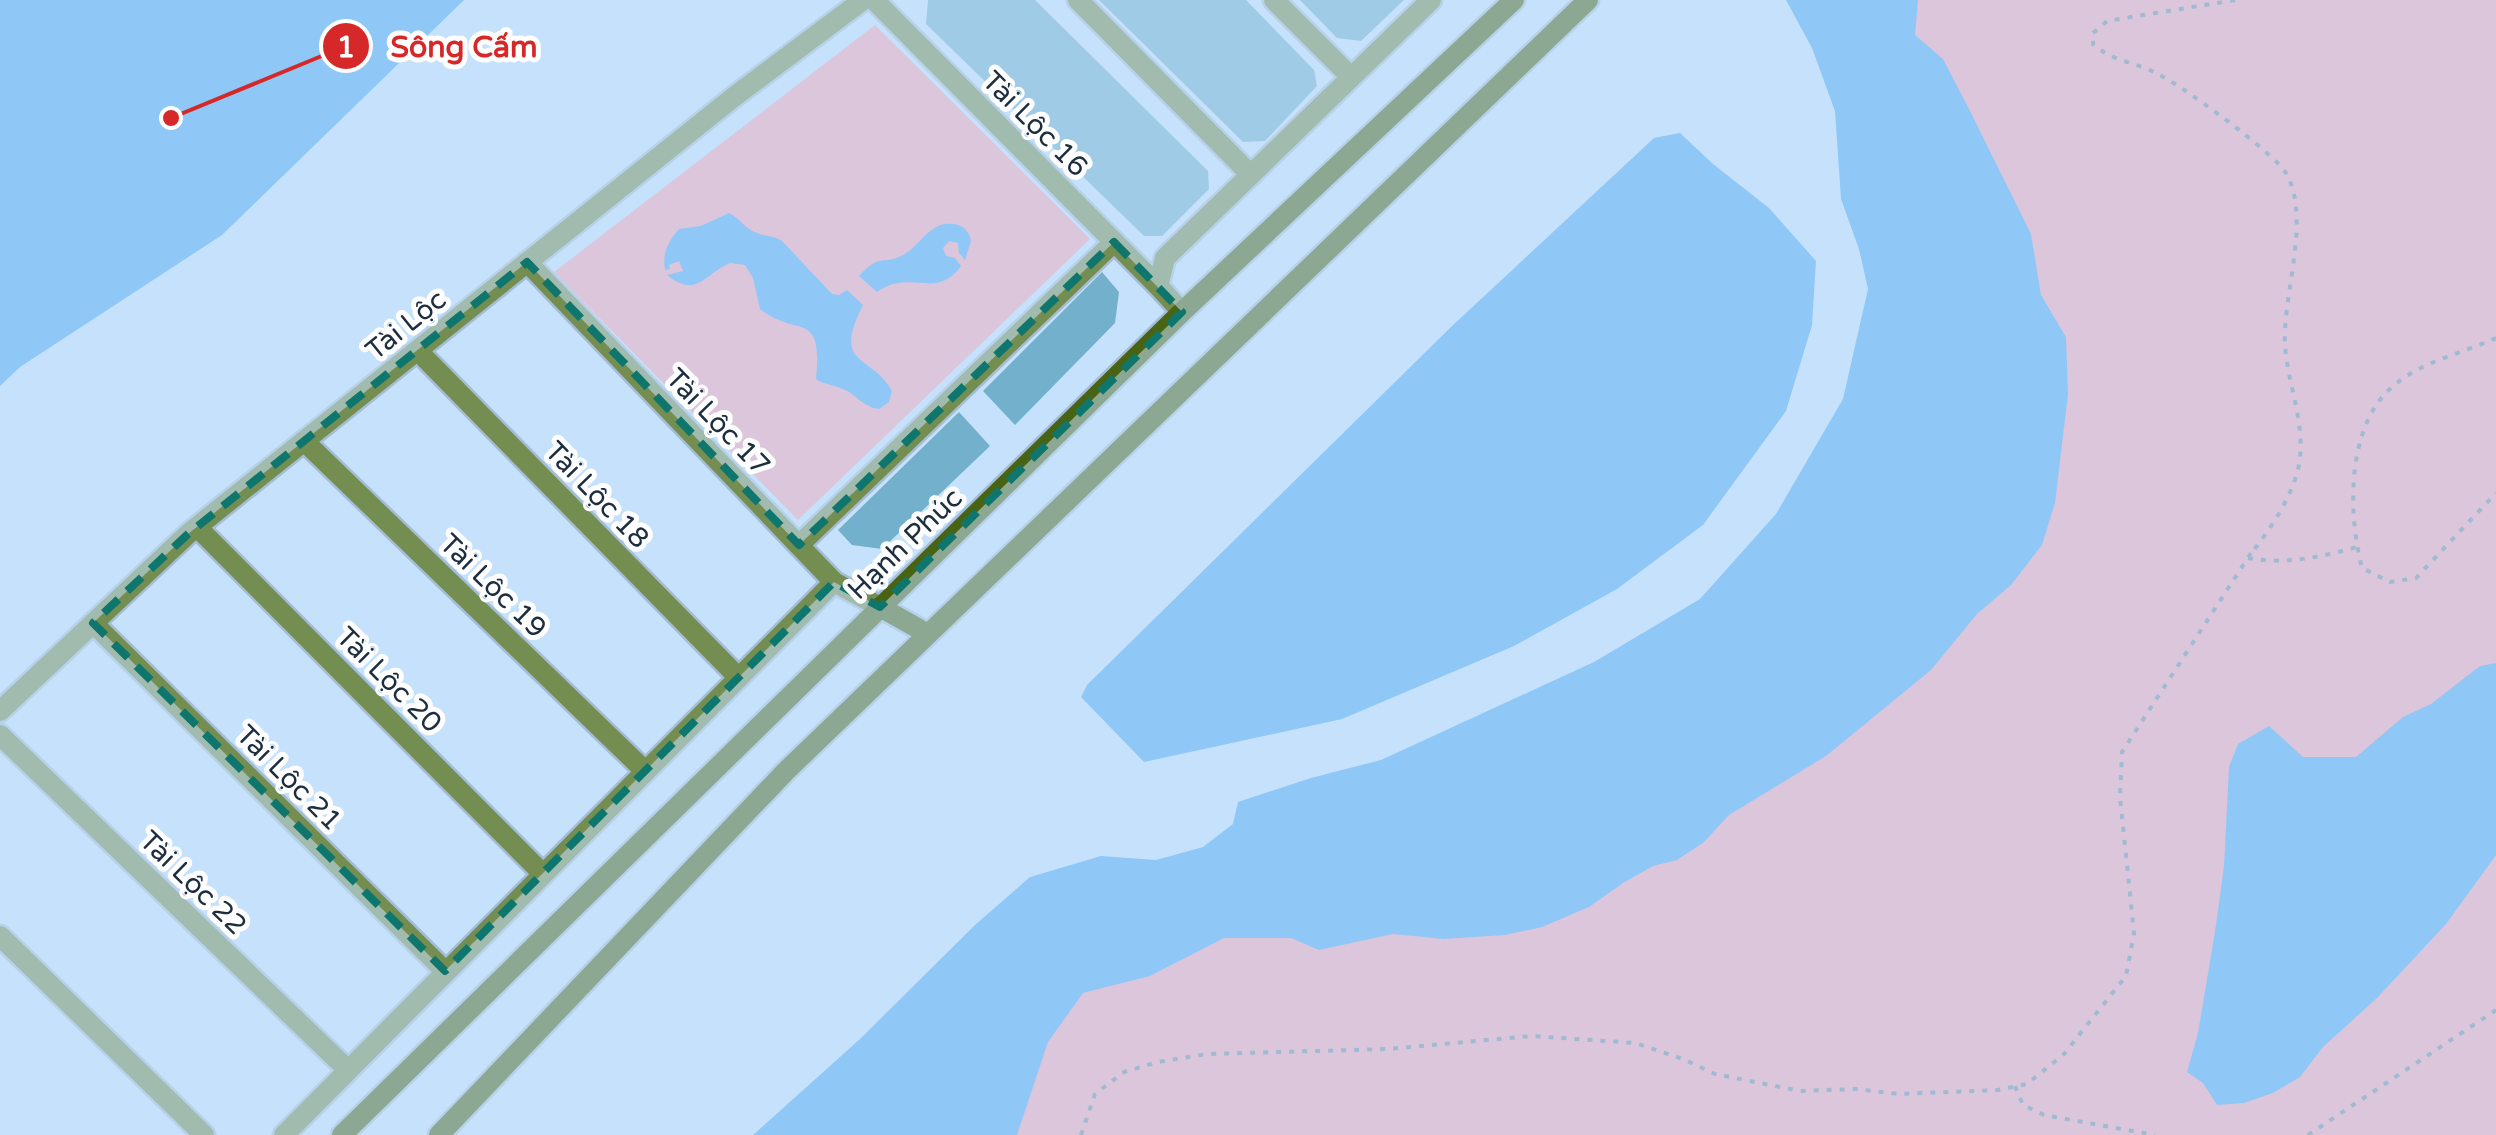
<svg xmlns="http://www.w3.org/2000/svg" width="2496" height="1135" font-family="'Varela Round',sans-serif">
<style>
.green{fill:#f6a5b4}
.water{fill:#4da6f2}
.building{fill:#72b0cc}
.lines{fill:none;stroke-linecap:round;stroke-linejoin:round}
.street-casing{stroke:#a4bdd5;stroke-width:25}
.secondary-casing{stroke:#a4bdd5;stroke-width:25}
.path{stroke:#72899e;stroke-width:4;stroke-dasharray:5 8;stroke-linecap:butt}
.street{stroke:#748d51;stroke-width:20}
.secondary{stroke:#486313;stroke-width:20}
.marked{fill:none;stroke:#0f766e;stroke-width:8;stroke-dasharray:20 12;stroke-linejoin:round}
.labels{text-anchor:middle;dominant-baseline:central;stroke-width:10;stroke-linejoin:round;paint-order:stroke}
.street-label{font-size:28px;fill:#1c2d3e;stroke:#fefefe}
.leader{fill:none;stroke:#d62828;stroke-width:4}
.callout-dot{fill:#d62828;stroke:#fefefe;stroke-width:4}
.mark-label{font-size:30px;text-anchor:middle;font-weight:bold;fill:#fff}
.callout-label{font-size:30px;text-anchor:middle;font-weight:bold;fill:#d62828;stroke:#fefefe;stroke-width:10;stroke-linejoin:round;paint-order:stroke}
</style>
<rect width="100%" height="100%" fill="#c6e1fb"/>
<g class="green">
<polygon points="1878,0 2496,0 2496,1135 953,1135 1029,996 1278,887 1893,486"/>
<polygon points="875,25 1090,239 798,520 554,272"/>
</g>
<g class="water">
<polygon points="0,0 464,0 222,235 20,367 0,386"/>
<polygon points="1786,0 1918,0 1915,35 1943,59 1970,111 2031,234 2041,295 2066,337 2068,394 2055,503 2042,545 2011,585 1977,614 1931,670 1826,756 1729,815 1703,843 1677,860 1653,866 1623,883 1589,907 1542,927 1505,935 1443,939 1393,934 1319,950 1291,938 1224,938 1150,976 1083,993 1048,1042 1017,1135 753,1135 860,1039 975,925 1030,877 1101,856 1156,860 1203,847 1233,824 1238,802 1311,778 1381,760 1594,662 1700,599 1776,514 1843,399 1868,289 1859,249 1841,199 1835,111 1812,48"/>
<polygon points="1680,133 1713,164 1769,208 1816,261 1812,325 1786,411 1703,525 1617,589 1514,646 1342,719 1144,762 1081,697 1087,685 1452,326 1654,138"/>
<path d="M729,213c11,5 17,17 28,20 9,4 16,2 25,8l50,53 7,1 8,-5 16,15c-32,63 8,48 29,86l-3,11 -10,7c-17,-2 -23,-16 -39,-21 -9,-4 -15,-3 -24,-9 7,-71 -18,-40 -56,-70l-7,-31 -8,-13 -15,-2c-26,11 -33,36 -63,12l16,-4 -4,-10 -10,4 1,4 -5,1c-3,-17 3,-28 14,-41l22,-3z"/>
<path d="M944,224c14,-1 24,2 27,17l-6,19 -6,-7 -1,-10 -9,-2 -6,7 3,8 9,2 6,8c-26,35 -49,2 -84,26l-18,-16c22,-24 23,-10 44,-21 17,-9 22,-26 41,-31z"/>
<polygon points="2496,663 2496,855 2446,924 2377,998 2323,1047 2300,1077 2273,1093 2244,1103 2217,1105 2203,1083 2187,1072 2198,1033 2215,932 2224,866 2229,767 2238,744 2269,726 2303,757 2356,757 2403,717 2431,704 2480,666"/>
</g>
<g class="building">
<polygon points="928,0 1035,0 1208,171 1209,189 1162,236 1144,236 926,24"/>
<polygon points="1099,0 1246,0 1314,70 1317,86 1265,141 1243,142"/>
<polygon points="1300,0 1404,0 1361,41 1337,38"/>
<polygon points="1102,272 1119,292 1115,323 1015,425 983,391"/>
<polygon points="959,412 990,446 882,549 852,545 838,530"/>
</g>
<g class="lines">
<defs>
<g id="street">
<polyline points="874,0 1158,286"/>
<polyline points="1078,0 1251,175"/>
<polyline points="1274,0 1351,77"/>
<polyline points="527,262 834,582 880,607"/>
<polyline points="1182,312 1158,286 1165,258 1431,0"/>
<polyline points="418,351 737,676"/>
<polyline points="304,441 644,770"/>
<polyline points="197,527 542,873"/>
<polyline points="799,545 1114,242"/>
<polyline points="93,623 445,971"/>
<polyline points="0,711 188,534 735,96 863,0"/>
<polyline points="0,735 348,1070"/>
<polyline points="0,936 204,1135"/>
<polyline points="284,1135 834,582"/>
</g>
<g id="secondary">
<polyline points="880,607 928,634"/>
<polyline points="342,1135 1182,312 1514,0"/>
<polyline points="439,1135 786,771 1588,0"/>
</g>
</defs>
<use href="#street" class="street-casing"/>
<use href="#secondary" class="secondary-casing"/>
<g class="path">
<path d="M2235,0l-128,21 -14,12v11c17,16 40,18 61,28 25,11 119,80 132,101 26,46 -4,122 -1,173 3,38 19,74 15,112 -3,31 -29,71 -48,94"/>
<path d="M2496,338c-33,15 -76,24 -104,49 -46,40 -44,128 -30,181l28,14 26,-4 80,-85"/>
<path d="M2248,558c37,7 73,-1 109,-11"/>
<polyline points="2015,1086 2023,1105 2044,1115 2155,1135"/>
<polyline points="1081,1135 1095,1094 1124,1072 1158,1062 1207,1054 1388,1049 1532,1036 1635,1043 1683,1059 1715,1074 1800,1091 1856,1089 1899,1094 1998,1090 2027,1084 2064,1054 2126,976 2134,933 2120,797 2122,752 2251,553"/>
<polyline points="2308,1135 2496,1010"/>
</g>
<use href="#street" class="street"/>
<use href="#secondary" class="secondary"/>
</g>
<path d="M0 0H2496V1135H0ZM1114,242l68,70 -302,295 -46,-25 -389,389 -352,-348 95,-89 339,-272 272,283z" fill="#c6e1fb" fill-opacity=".55" fill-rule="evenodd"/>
<path class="marked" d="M1114,242l68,70 -302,295 -46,-25 -389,389 -352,-348 95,-89 339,-272 272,283z"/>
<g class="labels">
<g class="street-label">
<text transform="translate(1035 124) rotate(45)">Tài Lộc 16</text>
<text transform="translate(406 325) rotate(-39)">Tài Lộc</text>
<text transform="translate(718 422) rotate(46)">Tài Lộc 17</text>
<text transform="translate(597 495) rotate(46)">Tài Lộc 18</text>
<text transform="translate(905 544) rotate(-44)">Hạnh Phúc</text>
<text transform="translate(493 586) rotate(44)">Tài Lộc 19</text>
<text transform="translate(389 680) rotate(45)">Tài Lộc 20</text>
<text transform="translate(289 778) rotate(45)">Tài Lộc 21</text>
<text transform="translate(193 883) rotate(44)">Tài Lộc 22</text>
</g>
</g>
<path class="leader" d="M171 118L346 46"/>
<g class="callout-dot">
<circle cx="171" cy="118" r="10"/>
<circle cx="346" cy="46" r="25"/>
</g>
<g class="mark-label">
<text x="346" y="57">1</text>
</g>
<g class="callout-label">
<text x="464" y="57">Sông Cấm</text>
</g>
</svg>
